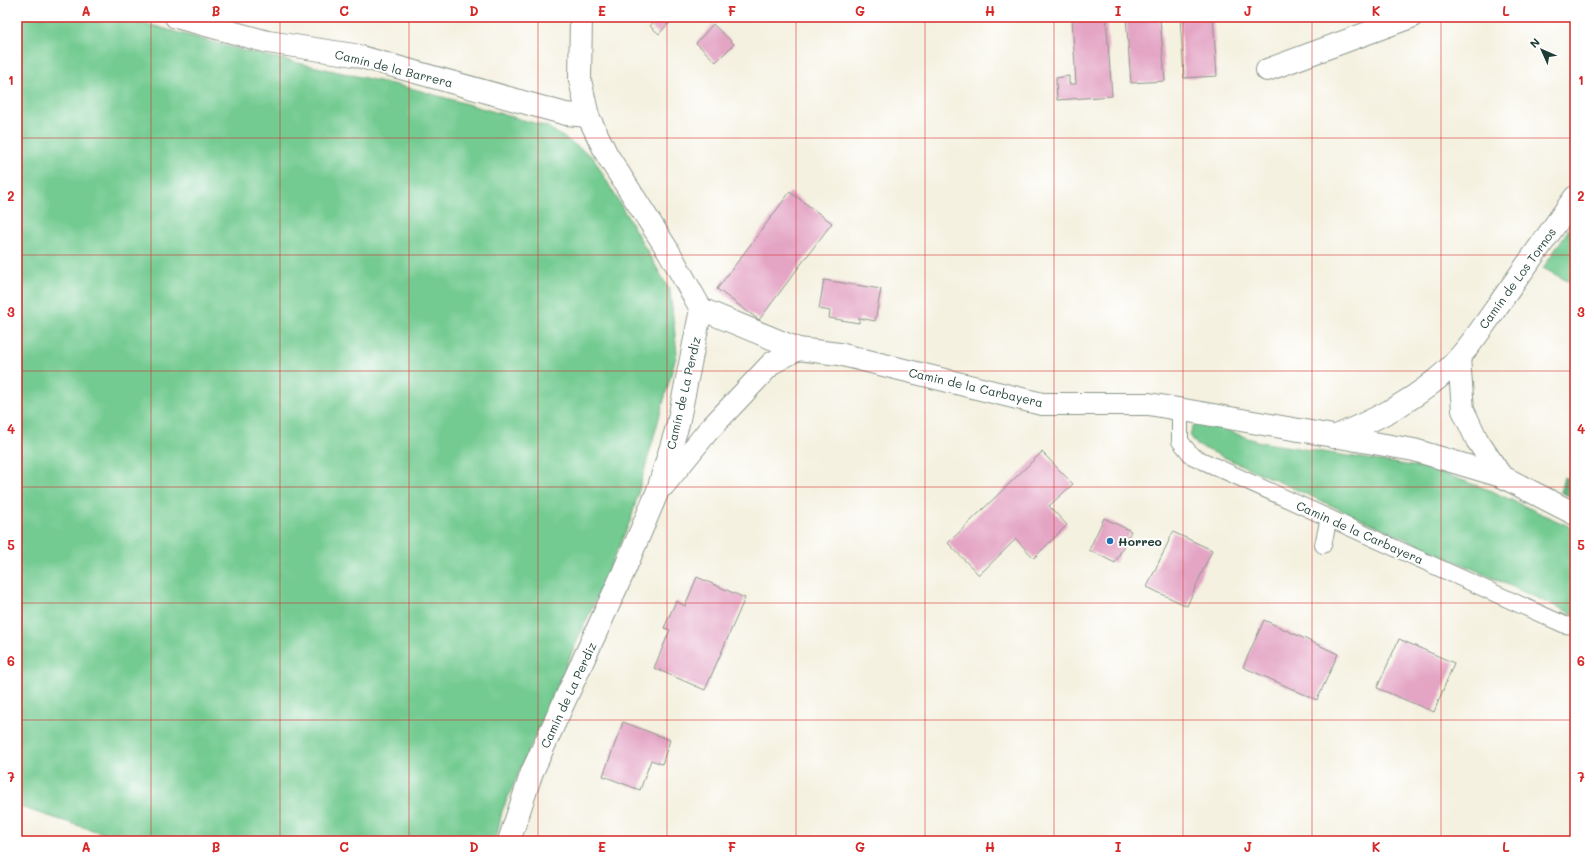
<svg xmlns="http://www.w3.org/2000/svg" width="1592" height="858" font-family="Mali,sans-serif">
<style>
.green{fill:#73cb91;stroke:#498462}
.forest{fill:#5eaf7b;stroke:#3e7658}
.building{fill:#e4a5c5}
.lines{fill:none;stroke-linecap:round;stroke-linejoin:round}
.service-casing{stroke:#8a978a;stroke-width:18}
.minor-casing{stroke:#8a978a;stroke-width:24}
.service{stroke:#fff;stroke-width:16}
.minor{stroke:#fff;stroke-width:22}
.grid{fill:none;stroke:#d62828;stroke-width:1;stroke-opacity:0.55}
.poi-dot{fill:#1f6fb2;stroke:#fff;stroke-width:1.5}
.labels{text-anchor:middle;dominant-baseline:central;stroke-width:4;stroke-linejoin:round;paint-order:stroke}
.street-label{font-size:12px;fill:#1f3d34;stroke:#fff}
.poi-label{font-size:12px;font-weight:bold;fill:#1f3d34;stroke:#fff;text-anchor:start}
.neatline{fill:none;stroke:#d62828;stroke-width:1.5}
.grid-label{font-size:13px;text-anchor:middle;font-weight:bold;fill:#d62828}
</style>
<rect width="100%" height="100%" fill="#fff"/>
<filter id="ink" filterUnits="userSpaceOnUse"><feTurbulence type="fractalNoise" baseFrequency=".025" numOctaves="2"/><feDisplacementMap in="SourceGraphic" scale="8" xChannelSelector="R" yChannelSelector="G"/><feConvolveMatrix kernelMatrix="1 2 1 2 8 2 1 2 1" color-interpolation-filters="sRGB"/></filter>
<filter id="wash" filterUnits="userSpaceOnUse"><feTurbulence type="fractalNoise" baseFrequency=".012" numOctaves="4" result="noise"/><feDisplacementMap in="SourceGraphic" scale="16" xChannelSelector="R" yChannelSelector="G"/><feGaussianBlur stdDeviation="0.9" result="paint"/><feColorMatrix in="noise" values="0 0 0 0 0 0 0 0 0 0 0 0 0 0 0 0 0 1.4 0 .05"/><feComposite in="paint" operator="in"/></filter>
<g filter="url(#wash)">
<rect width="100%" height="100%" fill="#f4f1e0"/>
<g class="green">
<polygon points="17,17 122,17 241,50 414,89 548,127 593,157 670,291 677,353 631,519 502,811 496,841 127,841 17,806"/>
<polygon points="1575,220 1575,285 1543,268"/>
<path d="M1197,424c21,0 37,10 57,16 5,2 12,3 18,4l159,25 58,21 86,39v86l-378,-170 -7,-10 2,-7z"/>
</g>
<polygon class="forest" points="1564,477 1575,482 1575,499 1560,492"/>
<g id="blocks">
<g class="building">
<polygon points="658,17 674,17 659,34 650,26"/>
<polygon points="1072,17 1106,17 1112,96 1057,100 1056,78 1069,76 1069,84 1076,84"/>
<polygon points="1126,17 1160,17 1165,81 1131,83"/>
<polygon points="1180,17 1213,17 1217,76 1184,78"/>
<polygon points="713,24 734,44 716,62 696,43"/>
<polygon points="790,192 832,223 759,320 717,289"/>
<polygon points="824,280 881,289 875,321 859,318 859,323 829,318 830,311 819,309"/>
<polygon points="1042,452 1073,484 1049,506 1067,525 1034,558 1016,539 979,575 948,543"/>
<polygon points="1104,518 1131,531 1115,563 1089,550"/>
<polygon points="1173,532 1212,550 1187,606 1147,587"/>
<polygon points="697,577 745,598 705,690 654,668 670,630 664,628 676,601 685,606"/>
<polygon points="1264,620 1338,654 1317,700 1243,667"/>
<polygon points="1399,639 1454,663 1434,712 1377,688"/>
<polygon points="623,722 670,740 662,764 651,760 640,790 603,776"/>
</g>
</g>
</g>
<g filter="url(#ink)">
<use href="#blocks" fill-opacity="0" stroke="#8a978a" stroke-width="1"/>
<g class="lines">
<defs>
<g id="service">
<polyline points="1180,410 1180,441 1192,456 1565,625 1575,626"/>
<polyline points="1323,545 1329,518"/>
</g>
<g id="minor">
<polyline points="176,17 268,42 354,55 566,114 588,116"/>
<polyline points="1267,70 1411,17"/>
<polyline points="701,309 798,349 839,354 1042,404 1149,404 1414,450 1501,476 1575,514"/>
<polyline points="1459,358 1463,410 1477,440 1501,476"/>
<path d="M1334,437c38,-16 72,-32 103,-58 26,-21 45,-51 64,-78 24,-34 49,-69 74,-104"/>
<polyline points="664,485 707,432 772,363 798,349"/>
<polyline points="509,841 532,772 623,573 657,493 678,424 701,309 669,252 607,155 588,116 580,80 581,17"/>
</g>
</defs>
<use href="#service" class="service-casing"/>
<use href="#minor" class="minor-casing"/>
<use href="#service" class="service"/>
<use href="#minor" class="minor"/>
</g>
</g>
<path class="grid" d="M151,17v824M280,17v824M409,17v824M538,17v824M667,17v824M796,17v824M925,17v824M1054,17v824M1183,17v824M1312,17v824M1441,17v824M17,138h1558M17,255h1558M17,371h1558M17,487h1558M17,603h1558M17,720h1558"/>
<circle class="poi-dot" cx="1110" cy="541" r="4"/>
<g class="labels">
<g class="street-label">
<text transform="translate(394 68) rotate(14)">Camín de la Barrera</text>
<text transform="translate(1517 278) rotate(-54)">Camín de Los Tornos</text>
<text transform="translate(976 387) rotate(13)">Camin de la Carbayera</text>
<text transform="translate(683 393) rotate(-77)">Camín de La Perdiz</text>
<text transform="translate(1360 532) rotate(24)">Camin de la Carbayera</text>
<text transform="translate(568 695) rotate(-65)">Camín de La Perdiz</text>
</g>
<g class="poi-label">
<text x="1118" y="541">Horreo</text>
</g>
</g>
<rect width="1592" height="858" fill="none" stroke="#fff" stroke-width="44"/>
<g transform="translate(1542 50) rotate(315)" stroke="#ffffff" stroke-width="3" paint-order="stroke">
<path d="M0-3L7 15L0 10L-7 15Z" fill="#1f3d34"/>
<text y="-6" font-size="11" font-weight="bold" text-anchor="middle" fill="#1f3d34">N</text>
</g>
<rect x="22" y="22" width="1548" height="814" class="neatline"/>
<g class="grid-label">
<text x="86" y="16">A</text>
<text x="216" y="16">B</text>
<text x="344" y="16">C</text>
<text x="474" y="16">D</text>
<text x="602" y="16">E</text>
<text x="732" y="16">F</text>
<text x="860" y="16">G</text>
<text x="990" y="16">H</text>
<text x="1118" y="16">I</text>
<text x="1248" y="16">J</text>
<text x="1376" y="16">K</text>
<text x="1506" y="16">L</text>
<text x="11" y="85">1</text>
<text x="1581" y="85">1</text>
<text x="11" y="201">2</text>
<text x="1581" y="201">2</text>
<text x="11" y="317">3</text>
<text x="1581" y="317">3</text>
<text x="11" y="434">4</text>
<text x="1581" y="434">4</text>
<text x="11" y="550">5</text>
<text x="1581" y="550">5</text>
<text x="11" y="666">6</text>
<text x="1581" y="666">6</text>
<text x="11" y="782">7</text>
<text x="1581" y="782">7</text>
<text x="86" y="852">A</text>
<text x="216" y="852">B</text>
<text x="344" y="852">C</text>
<text x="474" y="852">D</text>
<text x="602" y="852">E</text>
<text x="732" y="852">F</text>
<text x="860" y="852">G</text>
<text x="990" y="852">H</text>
<text x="1118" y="852">I</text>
<text x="1248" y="852">J</text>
<text x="1376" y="852">K</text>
<text x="1506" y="852">L</text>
</g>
</svg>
